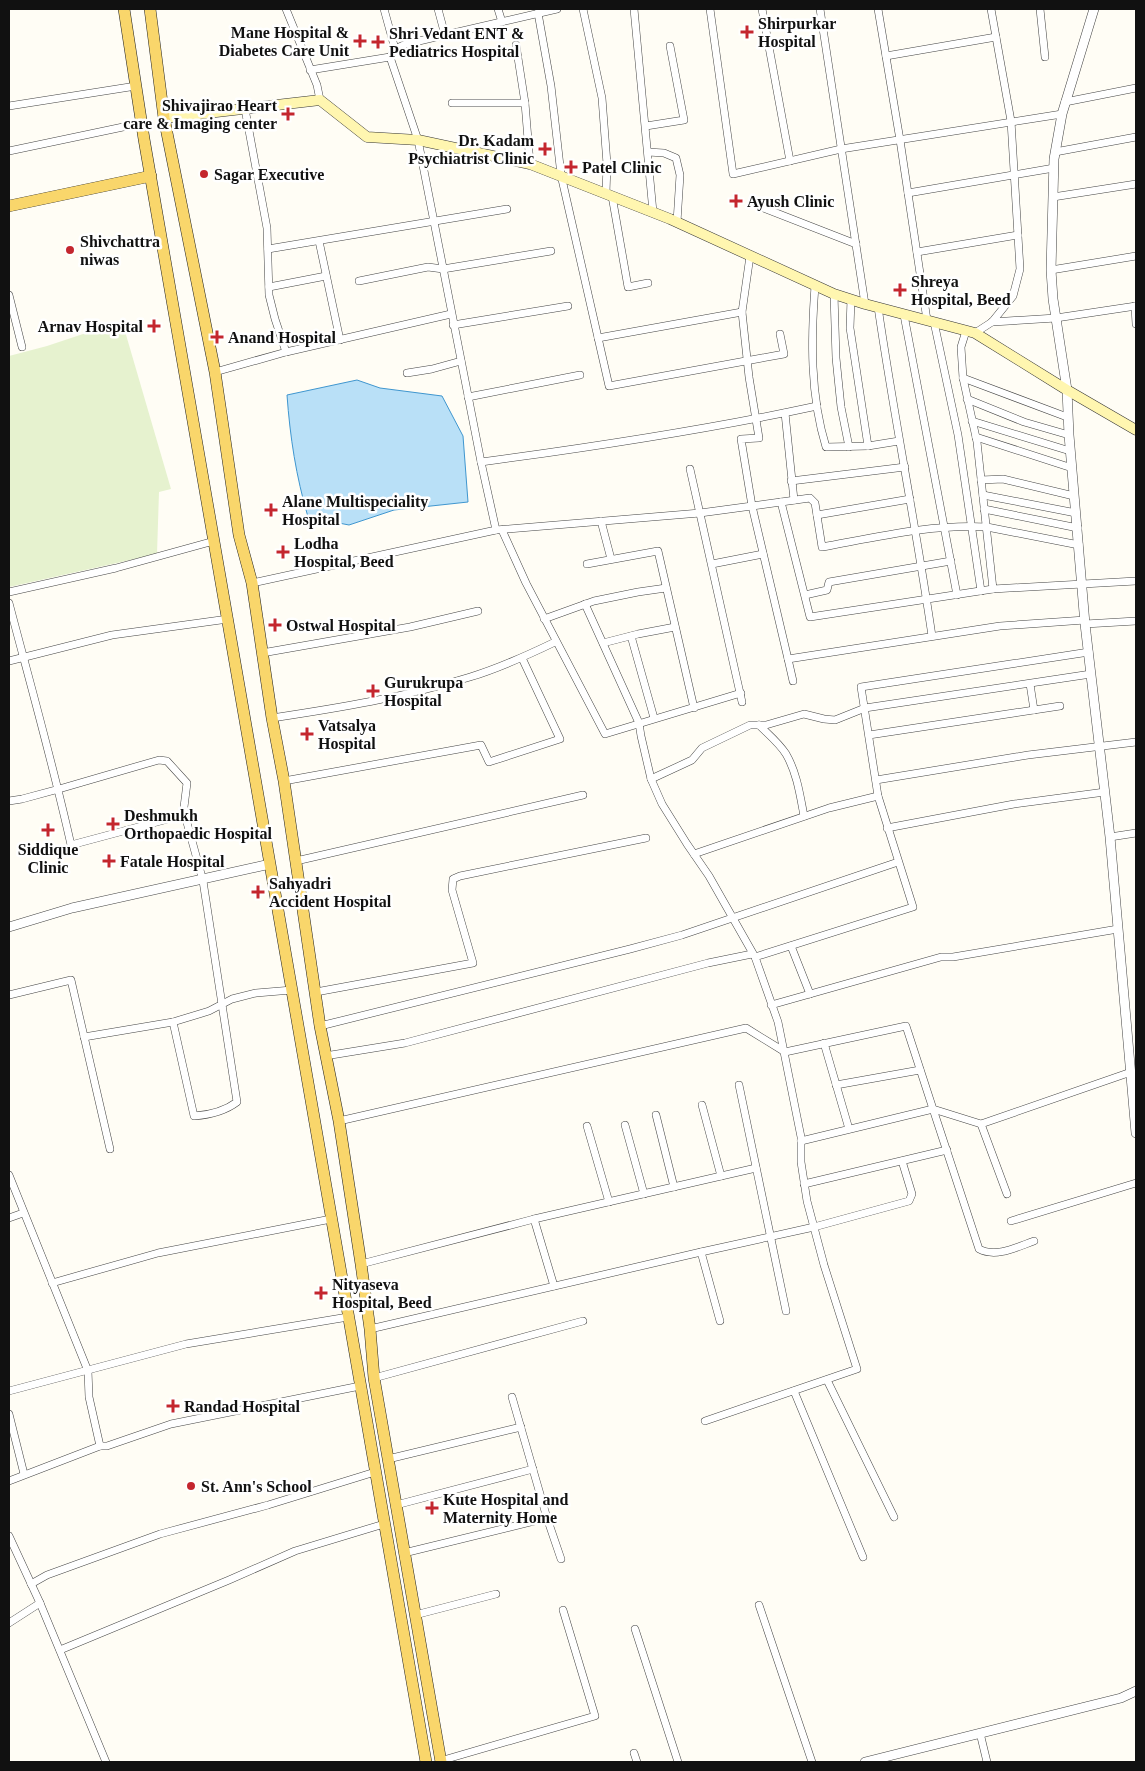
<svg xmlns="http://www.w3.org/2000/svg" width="1145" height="1771" font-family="'Times New Roman',serif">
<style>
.pitch{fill:#e6f2cf}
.water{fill:#b9e0f7;stroke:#3f96cf}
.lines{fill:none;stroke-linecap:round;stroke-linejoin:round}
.minor-casing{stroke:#444;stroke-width:8}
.tertiary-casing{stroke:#444;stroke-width:10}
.secondary-casing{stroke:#333;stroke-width:11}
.primary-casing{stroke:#222;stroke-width:12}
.minor{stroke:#fff;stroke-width:7}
.tertiary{stroke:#fff;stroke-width:9}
.secondary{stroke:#fff6b0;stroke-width:10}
.primary{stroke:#f9d66b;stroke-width:11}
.poi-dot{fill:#c4262e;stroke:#fff;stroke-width:2}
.labels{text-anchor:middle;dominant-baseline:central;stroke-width:5;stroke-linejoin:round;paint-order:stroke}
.poi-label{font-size:16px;font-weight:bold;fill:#111;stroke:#fff;text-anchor:start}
</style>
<rect width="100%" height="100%" fill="#fffdf5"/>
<polygon class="pitch" points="122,321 171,489 159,492 157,554 9,587 9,356 47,346"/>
<path class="water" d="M357,380l23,8 62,8 21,40 5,66 -74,8 -45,15 -41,-8c-12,-41 -18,-80 -21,-122z"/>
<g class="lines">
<defs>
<g id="minor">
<polyline points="286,9 317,85 320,100"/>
<polyline points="384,9 395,49"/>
<polyline points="438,9 445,35"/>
<polyline points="498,9 502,22"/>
<polyline points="583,9 602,98 607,164 606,193"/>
<polyline points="634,9 653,212"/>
<polyline points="710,9 733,174 841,149 1062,114"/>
<polyline points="762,9 790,161"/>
<polyline points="820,9 865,304"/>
<polyline points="878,9 900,140 927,320"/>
<polyline points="1040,9 1045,57"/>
<polyline points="538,13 551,86 561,175 609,386 784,354 780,334"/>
<polyline points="516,45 525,103 530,164"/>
<polyline points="886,56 996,37"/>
<polyline points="310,70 390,57"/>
<polyline points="1065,102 1136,88"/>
<polyline points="452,103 525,103"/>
<polyline points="9,106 136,86"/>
<polyline points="245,109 267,228 269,295 275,319 286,352"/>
<polyline points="646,126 684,120 670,46"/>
<polyline points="9,151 142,123"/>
<polyline points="648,152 664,153 676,158 680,175 677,222"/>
<polyline points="1055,152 1136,137"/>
<polyline points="908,193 1054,168"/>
<polyline points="612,196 628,287 648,283"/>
<polyline points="1053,197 1136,184"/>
<polyline points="761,207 856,244"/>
<polyline points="319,241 340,340"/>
<polyline points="268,249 507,209"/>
<polyline points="917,252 1018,235"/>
<polyline points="1051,270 1136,256"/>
<polyline points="359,281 428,267 443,269 551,251"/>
<path d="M815,286c-4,53 -5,109 11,161l42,-1"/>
<polyline points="269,287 326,276"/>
<polyline points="834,294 836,358 841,407 849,447"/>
<polyline points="9,295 22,347"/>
<polyline points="851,299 850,328 868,446 899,441"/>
<polyline points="1135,306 1136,324"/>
<path d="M878,307c16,110 38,219 54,329"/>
<polyline points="904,315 957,595"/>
<polyline points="934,322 958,435 981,591"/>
<polyline points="992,322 1056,318 1136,306"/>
<polyline points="453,325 568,306"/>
<polyline points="966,331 961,347 963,378 977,442 993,589 1136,581"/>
<polyline points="975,333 992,322 1013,296 1020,269 1011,121 991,9"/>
<polyline points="598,338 742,312"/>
<polyline points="215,372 286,352 451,314"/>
<polyline points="407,373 432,369 461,361"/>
<polyline points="963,378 1067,417"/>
<polyline points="468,397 580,375"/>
<polyline points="967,399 1024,422 1069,435"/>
<polyline points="785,413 794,500"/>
<polyline points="972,421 1070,451"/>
<polyline points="976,437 1072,468"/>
<path d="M481,462c112,-15 225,-32 336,-56"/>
<polyline points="690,469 742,702"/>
<polyline points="981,480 1003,479 1074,496"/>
<polyline points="791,481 905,467"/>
<polyline points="983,495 1076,513"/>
<polyline points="781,502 810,617 993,589"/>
<polyline points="984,509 1078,528"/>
<polyline points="817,515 910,499"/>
<polyline points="601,521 611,559"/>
<polyline points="496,530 700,513 752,506 741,439 759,438 749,377 742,312 750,256"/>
<polyline points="502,530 526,583 605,734 741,693"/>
<path d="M1079,545l-92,-18c-56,-3 -110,10 -165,20l-7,-44 -5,-5 -58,8 36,153 212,-33 85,-6"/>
<polyline points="587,564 658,551 694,708"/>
<polyline points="712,564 763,554"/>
<polyline points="252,583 496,530 481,462 418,140 390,57 395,49 406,44 557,9"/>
<polyline points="9,592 116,568 214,541"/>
<polyline points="805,595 827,590 829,582 951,561"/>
<path d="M9,603c21,80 44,161 62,242l112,-30 4,-32 -20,-22 -8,-1 -100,29 -37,10 -13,2"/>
<polyline points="585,604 639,723 641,736 651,779 662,804 687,844 709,876 755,957 778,1022 801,1137 801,1162 807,1201 824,1265 857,1369 705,1421"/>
<polyline points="544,619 594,601 638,592 666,588"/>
<polyline points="1085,624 1136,621"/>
<polyline points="631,636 654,718"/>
<polyline points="603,643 638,634 675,627"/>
<polyline points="262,653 410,627 478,611"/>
<polyline points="788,659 793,681"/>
<polyline points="9,661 112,635 228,619"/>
<polyline points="1030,684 1034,710"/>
<path d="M272,718c66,-10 134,-21 198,-41 30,-9 58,-22 85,-35"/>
<path d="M759,725c9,9 20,18 27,29 11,19 14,41 18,62"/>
<polyline points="869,735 1060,706"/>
<polyline points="651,779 692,760 702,748 750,725 766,725 804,714 824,719 835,720 865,708 1091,674"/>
<polyline points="876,780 1028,755 1136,742"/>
<polyline points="284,781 481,745 489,762 560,739 522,658"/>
<polyline points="887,828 1014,804 1105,792"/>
<polyline points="1110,837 1136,833"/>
<polyline points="694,854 829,808 878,796"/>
<polyline points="296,861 583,795"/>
<polyline points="791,946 810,994"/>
<polyline points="755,957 913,907 878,796 861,687 1089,652"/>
<polyline points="316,992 473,963 452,890 453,879 460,876 646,838"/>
<polyline points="9,995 71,980 110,1149"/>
<polyline points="771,1005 941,957 953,957 1118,929"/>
<path d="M173,1022l21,94c15,-1 31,-5 43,-14l-34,-221 -17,-62 -3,-4"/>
<polyline points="320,1026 630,949 682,935 898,862"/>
<polyline points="84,1037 173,1022 209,1011 232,999 256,993 292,990"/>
<polyline points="824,1043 849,1129"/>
<polyline points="325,1056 405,1043 708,963 752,954"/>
<polyline points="739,1085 786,1311"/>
<polyline points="836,1085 920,1070"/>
<polyline points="702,1105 721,1176"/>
<polyline points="656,1115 674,1187"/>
<polyline points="339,1121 746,1028 785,1052 906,1026 933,1109 981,1124 1131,1072"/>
<polyline points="981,1124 1007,1194"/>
<polyline points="625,1125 644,1194"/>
<polyline points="587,1126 609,1202"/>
<path d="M801,1141l132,-32 46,140c17,9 38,-2 55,-8"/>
<polyline points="9,1175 88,1371 89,1397 100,1446"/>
<polyline points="804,1184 947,1150"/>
<polyline points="9,1218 23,1213"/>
<polyline points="534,1219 554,1286"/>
<polyline points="1011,1221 1136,1183"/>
<polyline points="701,1252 720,1321"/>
<polyline points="361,1264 534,1219 756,1168"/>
<polyline points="52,1283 158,1253 331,1219"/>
<polyline points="370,1329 701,1252 814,1227 909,1201 912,1194 902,1161"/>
<polyline points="374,1378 583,1321"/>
<polyline points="827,1380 894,1517"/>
<polyline points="9,1391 186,1344 348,1317"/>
<polyline points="794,1391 863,1557"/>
<polyline points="512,1397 547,1518 561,1559"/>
<polyline points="9,1414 24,1474"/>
<polyline points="388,1459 521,1427"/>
<polyline points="9,1481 100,1446 107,1446 171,1424 360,1386"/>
<polyline points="396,1505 533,1469"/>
<polyline points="9,1536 40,1603 106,1762"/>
<polyline points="404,1553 547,1518"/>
<polyline points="31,1584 47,1575 160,1534 268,1505 375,1472"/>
<polyline points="759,1605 812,1762"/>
<polyline points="415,1615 496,1594"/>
<polyline points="9,1623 40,1603"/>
<polyline points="635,1629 678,1762"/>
<polyline points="60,1650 229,1580 295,1551 384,1524"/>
<polyline points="980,1733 987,1762"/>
<polyline points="634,1753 637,1762"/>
<polyline points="440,1761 595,1716 563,1610"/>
</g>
<g id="tertiary">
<polyline points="1094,9 1062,114 1054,159 1051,270 1053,299 1067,390 1069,435 1085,624 1110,837 1136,1133"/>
<polyline points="9,927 72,908 270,864"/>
<polyline points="865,1762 1121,1698 1136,1691"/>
</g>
<polyline id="secondary" points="164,118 320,100 367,137 418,140 530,164 670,219 834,294 865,304 975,333 1067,390 1136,430"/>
<g id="primary">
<polyline points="124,9 144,139 426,1762"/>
<polyline points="150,9 164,118 215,372 239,535 252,583 272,718 284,781 320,1026 339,1121 361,1264 370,1329 374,1378 441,1762"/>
<polyline points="9,206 151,176"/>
</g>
</defs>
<use href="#minor" class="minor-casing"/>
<use href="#tertiary" class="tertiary-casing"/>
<use href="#secondary" class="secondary-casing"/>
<use href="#primary" class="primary-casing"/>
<use href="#minor" class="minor"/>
<use href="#tertiary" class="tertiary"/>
<use href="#secondary" class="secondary"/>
<use href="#primary" class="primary"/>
</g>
<g class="poi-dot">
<path d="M744.5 24.5h5v5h5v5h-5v5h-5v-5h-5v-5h5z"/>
<path d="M357.5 33.5h5v5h5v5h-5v5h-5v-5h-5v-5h5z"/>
<path d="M375.5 34.5h5v5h5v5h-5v5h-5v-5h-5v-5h5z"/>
<path d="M285.5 106.5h5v5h5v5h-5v5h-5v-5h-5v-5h5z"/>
<path d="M542.5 141.5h5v5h5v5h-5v5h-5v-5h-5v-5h5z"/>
<path d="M568.5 159.5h5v5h5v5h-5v5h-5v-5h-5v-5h5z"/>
<circle cx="204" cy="174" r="5"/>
<path d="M733.5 193.5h5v5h5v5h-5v5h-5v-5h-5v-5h5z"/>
<circle cx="70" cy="250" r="5"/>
<path d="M897.5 282.5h5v5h5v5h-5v5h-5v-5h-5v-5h5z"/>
<path d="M151.5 318.5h5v5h5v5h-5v5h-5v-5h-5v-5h5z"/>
<path d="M214.5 329.5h5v5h5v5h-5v5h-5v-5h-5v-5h5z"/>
<path d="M268.5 502.5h5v5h5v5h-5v5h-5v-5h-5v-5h5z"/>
<path d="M280.5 544.5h5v5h5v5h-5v5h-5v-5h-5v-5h5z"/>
<path d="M272.5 617.5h5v5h5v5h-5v5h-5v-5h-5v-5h5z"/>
<path d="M370.5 683.5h5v5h5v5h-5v5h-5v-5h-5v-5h5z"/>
<path d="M304.5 726.5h5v5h5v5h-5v5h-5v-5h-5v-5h5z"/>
<path d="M110.5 816.5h5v5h5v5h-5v5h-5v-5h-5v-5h5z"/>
<path d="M45.5 822.5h5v5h5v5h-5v5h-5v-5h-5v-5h5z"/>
<path d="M106.5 853.5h5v5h5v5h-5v5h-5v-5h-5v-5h5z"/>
<path d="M255.5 884.5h5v5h5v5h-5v5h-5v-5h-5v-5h5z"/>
<path d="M318.5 1285.5h5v5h5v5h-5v5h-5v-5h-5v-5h5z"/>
<path d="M170.5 1398.5h5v5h5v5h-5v5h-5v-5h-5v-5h5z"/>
<circle cx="191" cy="1486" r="5"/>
<path d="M429.5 1500.5h5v5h5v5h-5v5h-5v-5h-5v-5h5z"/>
</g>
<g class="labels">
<g class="poi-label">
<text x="758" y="23">Shirpurkar<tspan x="758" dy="18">Hospital</tspan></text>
<text x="349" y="32" text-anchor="end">Mane Hospital &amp;<tspan x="349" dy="18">Diabetes Care Unit</tspan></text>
<text x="389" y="33">Shri Vedant ENT &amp;<tspan x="389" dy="18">Pediatrics Hospital</tspan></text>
<text x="277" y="105" text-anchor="end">Shivajirao Heart<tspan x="277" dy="18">care &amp; Imaging center</tspan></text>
<text x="534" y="140" text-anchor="end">Dr. Kadam<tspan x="534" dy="18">Psychiatrist Clinic</tspan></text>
<text x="582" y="167">Patel Clinic</text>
<text x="214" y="174">Sagar Executive</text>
<text x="747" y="201">Ayush Clinic</text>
<text x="80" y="241">Shivchattra<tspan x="80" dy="18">niwas</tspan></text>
<text x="911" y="281">Shreya<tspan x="911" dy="18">Hospital, Beed</tspan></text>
<text x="143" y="326" text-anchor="end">Arnav Hospital</text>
<text x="228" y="337">Anand Hospital</text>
<text x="282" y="501">Alane Multispeciality<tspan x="282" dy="18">Hospital</tspan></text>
<text x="294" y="543">Lodha<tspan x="294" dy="18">Hospital, Beed</tspan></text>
<text x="286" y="625">Ostwal Hospital</text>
<text x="384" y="682">Gurukrupa<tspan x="384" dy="18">Hospital</tspan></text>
<text x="318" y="725">Vatsalya<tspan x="318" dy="18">Hospital</tspan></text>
<text x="124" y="815">Deshmukh<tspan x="124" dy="18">Orthopaedic Hospital</tspan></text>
<text x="48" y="849" text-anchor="middle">Siddique<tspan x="48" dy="18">Clinic</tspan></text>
<text x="120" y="861">Fatale Hospital</text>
<text x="269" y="883">Sahyadri<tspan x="269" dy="18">Accident Hospital</tspan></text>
<text x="332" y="1284">Nityaseva<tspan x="332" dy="18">Hospital, Beed</tspan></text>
<text x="184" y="1406">Randad Hospital</text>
<text x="201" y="1486">St. Ann's School</text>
<text x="443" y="1499">Kute Hospital and<tspan x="443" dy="18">Maternity Home</tspan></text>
</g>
</g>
<rect width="1145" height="1771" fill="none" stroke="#111111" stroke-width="20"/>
</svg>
